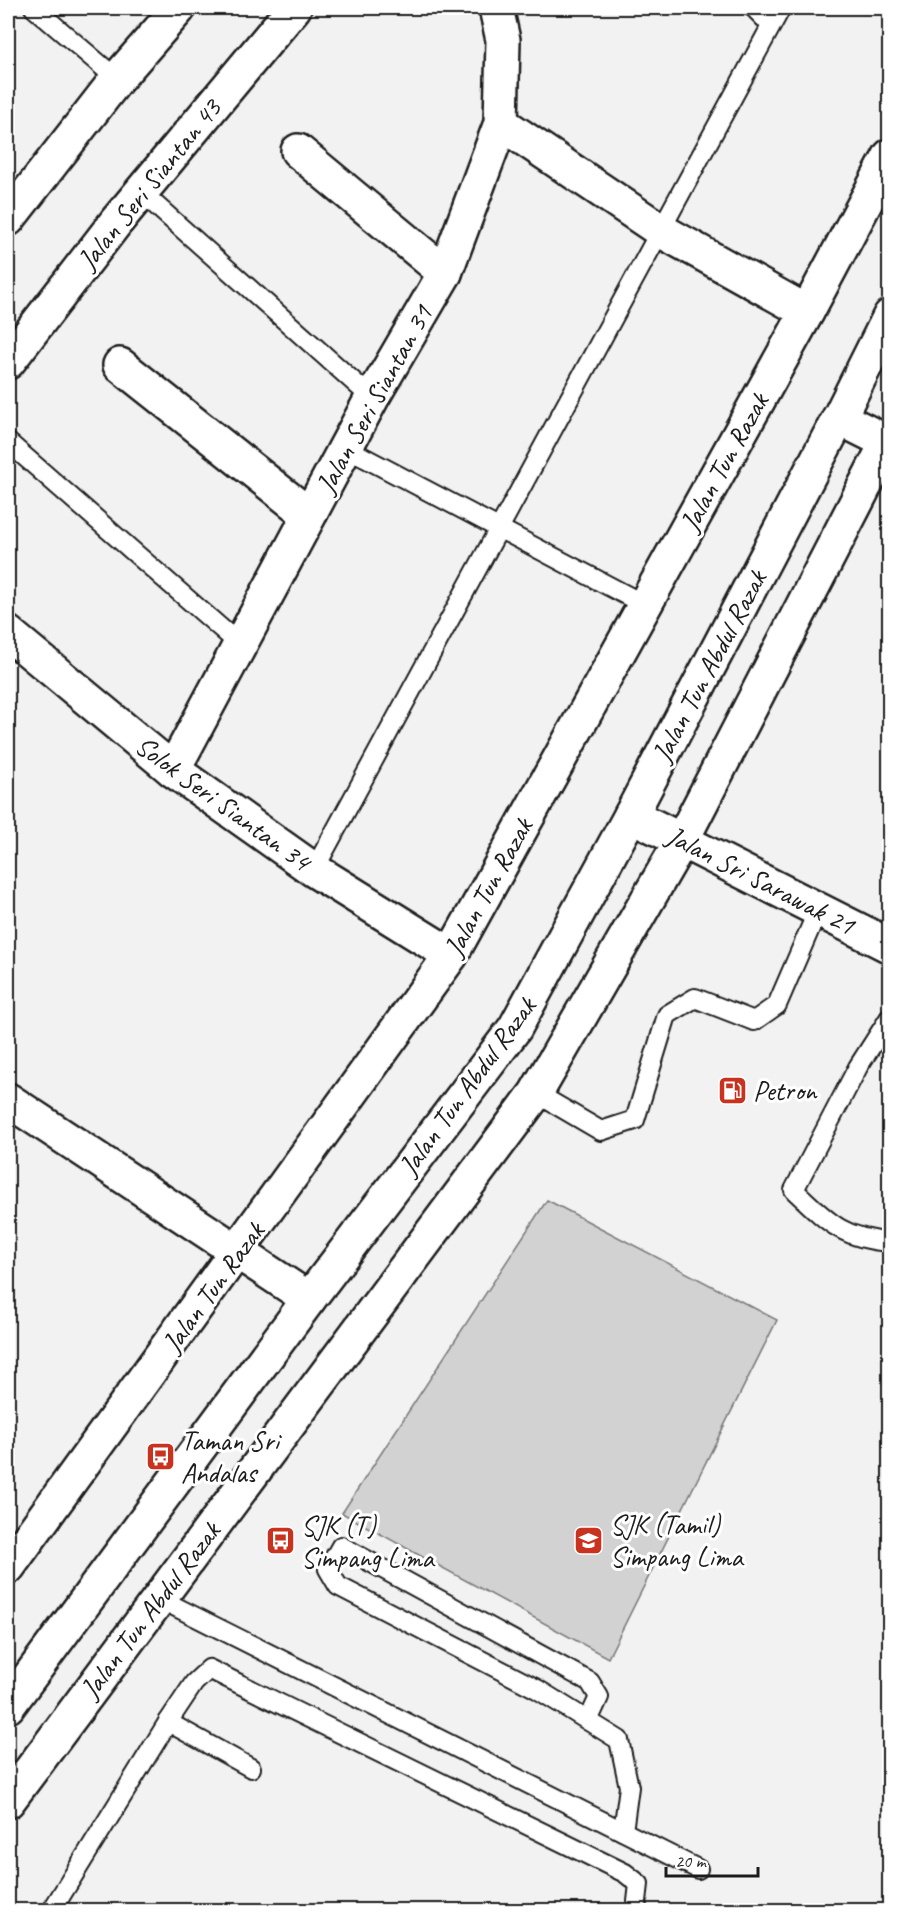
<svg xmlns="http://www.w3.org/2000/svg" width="897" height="1918" font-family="Caveat,sans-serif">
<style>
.green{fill:#d2d2d2;stroke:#777;stroke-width:1.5}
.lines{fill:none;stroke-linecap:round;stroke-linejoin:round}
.service-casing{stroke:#1c1c1c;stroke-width:22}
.minor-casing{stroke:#1c1c1c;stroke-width:38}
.secondary-casing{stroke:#1c1c1c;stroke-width:38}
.service{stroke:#fff;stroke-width:18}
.minor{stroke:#fff;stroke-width:33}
.secondary{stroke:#fff;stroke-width:33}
.labels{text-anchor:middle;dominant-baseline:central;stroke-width:6;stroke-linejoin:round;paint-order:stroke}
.street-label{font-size:28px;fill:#1c1c1c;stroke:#fff}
.poi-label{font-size:28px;fill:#1c1c1c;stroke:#fff;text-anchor:start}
</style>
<rect width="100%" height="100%" fill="#f2f2f2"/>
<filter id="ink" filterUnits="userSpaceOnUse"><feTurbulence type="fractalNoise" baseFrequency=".0167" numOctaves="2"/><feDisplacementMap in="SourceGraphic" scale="12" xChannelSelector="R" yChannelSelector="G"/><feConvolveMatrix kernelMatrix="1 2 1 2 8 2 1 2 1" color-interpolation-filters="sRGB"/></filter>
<g filter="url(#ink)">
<polygon class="green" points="547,1200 777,1320 608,1658 342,1513"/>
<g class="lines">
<defs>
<g id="service">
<polyline points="34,8 117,79"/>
<polyline points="754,8 771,25"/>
<polyline points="141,192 372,398"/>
<polyline points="8,442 239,644"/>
<polyline points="346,448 645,605"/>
<polyline points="314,870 781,8"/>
<path d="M890,1017l-32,50 -64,123c33,31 48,49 96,52"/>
<polyline points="536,1093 601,1131 635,1120 667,1015 695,998 754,1021 777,1005 818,910"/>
<polyline points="160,1599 698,1869"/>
<polyline points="588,1721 599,1697 590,1682 341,1546 328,1569 338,1586 537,1689 619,1740 629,1787 623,1831"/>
<polyline points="168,1722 251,1768"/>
<polyline points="52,1910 168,1722 194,1683 209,1669 625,1873 639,1884 636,1910"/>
</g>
<g id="minor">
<polyline points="501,123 660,230 807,312"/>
<polyline points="298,151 445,273"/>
<polyline points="8,219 117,79 179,8"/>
<polyline points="8,362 116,222 294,8"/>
<polyline points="120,365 309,515"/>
<polyline points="8,633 173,770 314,870 451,955"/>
<polyline points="173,770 372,398 445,273 501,123 503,40 496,8"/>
<polyline points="631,815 890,946"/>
<polyline points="8,1100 309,1299"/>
<polyline points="8,1567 451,955 807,312 890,156"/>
</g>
<g id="secondary">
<polyline points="839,418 887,442"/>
<polyline points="8,1706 309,1299 515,1028 631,815 839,418 890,316"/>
<polyline points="8,1801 536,1093 682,840 890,437"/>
</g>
</defs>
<use href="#service" class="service-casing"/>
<use href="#minor" class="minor-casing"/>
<use href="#secondary" class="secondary-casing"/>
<use href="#service" class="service"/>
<use href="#minor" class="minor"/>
<use href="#secondary" class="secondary"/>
</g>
</g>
<defs>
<symbol id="fuel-square" viewBox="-11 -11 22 22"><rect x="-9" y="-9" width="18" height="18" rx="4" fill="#c8321e" stroke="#fff"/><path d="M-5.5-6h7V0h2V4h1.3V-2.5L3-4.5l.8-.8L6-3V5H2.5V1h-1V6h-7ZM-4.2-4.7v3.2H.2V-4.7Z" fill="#fff"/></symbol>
<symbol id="bus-square" viewBox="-11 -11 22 22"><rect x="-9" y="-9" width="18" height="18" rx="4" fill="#c8321e" stroke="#fff"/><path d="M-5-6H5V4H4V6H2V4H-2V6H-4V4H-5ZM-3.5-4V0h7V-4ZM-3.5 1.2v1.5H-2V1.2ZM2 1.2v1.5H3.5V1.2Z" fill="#fff"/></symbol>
<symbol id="school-square" viewBox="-11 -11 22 22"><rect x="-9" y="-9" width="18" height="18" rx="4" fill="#c8321e" stroke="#fff"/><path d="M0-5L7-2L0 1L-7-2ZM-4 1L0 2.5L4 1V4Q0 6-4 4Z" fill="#fff"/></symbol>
</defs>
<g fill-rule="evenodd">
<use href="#fuel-square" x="716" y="1074" width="33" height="33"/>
<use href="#bus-square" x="144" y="1440" width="33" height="33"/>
<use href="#school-square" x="572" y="1524" width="33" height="33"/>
<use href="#bus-square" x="264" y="1524" width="33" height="33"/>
</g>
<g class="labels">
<g class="street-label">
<text transform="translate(149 184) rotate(-51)">Jalan Seri Siantan 43</text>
<text transform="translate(374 399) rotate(-61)">Jalan Seri Siantan 31</text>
<text transform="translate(724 462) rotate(-61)">Jalan Tun Razak</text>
<text transform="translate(709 666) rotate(-62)">Jalan Tun Abdul Razak</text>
<text transform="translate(223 803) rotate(36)">Solok Seri Siantan 34</text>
<text transform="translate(761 880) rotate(27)">Jalan Sri Sarawak 21</text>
<text transform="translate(488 887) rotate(-61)">Jalan Tun Razak</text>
<text transform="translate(467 1086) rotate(-54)">Jalan Tun Abdul Razak</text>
<text transform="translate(213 1287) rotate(-54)">Jalan Tun Razak</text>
<text transform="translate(150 1610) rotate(-53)">Jalan Tun Abdul Razak</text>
</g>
<g class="poi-label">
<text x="753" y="1090">Petron</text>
<text x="181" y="1440">Taman Sri<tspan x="181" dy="32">Andalas</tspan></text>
<text x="610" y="1524">SJK (Tamil)<tspan x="610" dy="32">Simpang Lima</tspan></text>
<text x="301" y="1525">SJK (T)<tspan x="301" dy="32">Simpang Lima</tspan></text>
</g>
</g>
<rect width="897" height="1918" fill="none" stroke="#fff" stroke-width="30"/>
<rect x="15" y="15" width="867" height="1888" fill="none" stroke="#1c1c1c" stroke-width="2" filter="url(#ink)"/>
<path d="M666 1867v9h92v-9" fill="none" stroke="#1c1c1c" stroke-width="3"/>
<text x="675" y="1867" font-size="18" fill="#1c1c1c" stroke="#ffffff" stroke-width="4.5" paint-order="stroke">20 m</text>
</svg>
